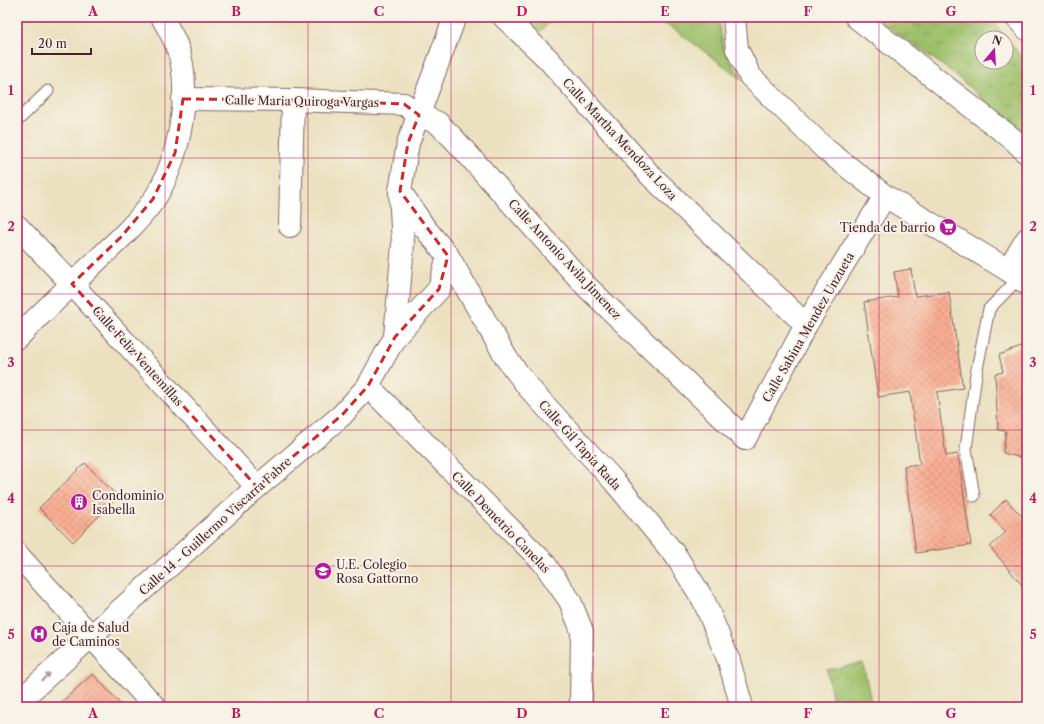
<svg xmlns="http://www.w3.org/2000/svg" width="1044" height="724" font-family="'Libre Caslon Text',serif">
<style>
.grass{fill:url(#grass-tufts);stroke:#746f4a;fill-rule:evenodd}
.green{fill:#9dbf69;stroke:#746f4a}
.building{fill:url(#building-cross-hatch)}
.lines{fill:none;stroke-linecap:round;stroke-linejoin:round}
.service-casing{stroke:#82635f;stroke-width:13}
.minor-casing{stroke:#82635f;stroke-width:24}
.secondary-casing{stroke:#82635f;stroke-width:24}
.service{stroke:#fff;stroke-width:11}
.minor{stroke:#fff;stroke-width:22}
.secondary{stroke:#fff;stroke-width:22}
.oneway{fill:#ae9aa0}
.marked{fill:none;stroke:#d62828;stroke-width:3;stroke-dasharray:8 5;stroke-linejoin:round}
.grid{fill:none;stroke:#c2185b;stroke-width:1;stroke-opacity:0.55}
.labels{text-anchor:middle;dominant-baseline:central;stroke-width:4;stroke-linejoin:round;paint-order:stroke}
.street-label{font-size:12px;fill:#4a1f2b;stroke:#f7f3e8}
.poi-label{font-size:12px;fill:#4a1f2b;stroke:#f7f3e8;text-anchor:start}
.neatline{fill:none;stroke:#c2185b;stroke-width:1.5}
.grid-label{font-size:13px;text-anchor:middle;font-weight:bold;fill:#c2185b}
</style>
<defs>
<pattern id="grass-tufts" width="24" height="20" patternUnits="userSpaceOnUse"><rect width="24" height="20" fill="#9dbf69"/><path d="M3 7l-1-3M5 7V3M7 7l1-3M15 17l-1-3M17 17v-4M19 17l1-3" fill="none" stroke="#829b57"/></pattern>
<pattern id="building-cross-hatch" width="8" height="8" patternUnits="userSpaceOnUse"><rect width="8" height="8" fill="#f9ae93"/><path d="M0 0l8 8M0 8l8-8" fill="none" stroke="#d7957f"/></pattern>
</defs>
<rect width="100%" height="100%" fill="#f7f3e8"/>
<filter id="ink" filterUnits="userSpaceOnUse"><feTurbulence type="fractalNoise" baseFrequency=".025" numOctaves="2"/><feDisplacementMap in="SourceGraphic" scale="8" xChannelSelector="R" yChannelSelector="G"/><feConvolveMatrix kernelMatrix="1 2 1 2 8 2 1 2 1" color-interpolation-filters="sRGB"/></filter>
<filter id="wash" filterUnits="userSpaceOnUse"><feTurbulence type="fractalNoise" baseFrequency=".012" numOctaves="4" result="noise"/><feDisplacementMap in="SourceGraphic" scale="16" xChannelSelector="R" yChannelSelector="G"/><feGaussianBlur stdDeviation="0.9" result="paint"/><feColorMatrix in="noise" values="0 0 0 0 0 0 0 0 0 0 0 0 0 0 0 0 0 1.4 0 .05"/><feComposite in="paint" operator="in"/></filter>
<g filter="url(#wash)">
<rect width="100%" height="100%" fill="#ebe1c0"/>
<path class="grass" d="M874,17h116l37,47v73l-79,-68zM982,38h24v24h-24z"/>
<g class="green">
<polygon points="512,17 550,17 552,20 534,38"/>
<polygon points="649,17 718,17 724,51 743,80 674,29"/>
<polygon points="863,663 872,707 834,707 827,670"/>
</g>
<g id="blocks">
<g class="building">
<polygon points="911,269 915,296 949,292 963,388 937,392 946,456 958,454 971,545 916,553 904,466 920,464 910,392 878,397 864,302 898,297 894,272"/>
<polygon points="1027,345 1027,459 1003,453 1006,431 998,430 995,374 1003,372 999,355"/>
<polygon points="85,463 118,497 73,542 39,508"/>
<polygon points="1006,499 1027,522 1027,591 990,547 1006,532 990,515"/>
<polygon points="93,674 123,707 56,707"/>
</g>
</g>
</g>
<g filter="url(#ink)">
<use href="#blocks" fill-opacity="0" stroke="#82635f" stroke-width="1"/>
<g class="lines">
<defs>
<g id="service">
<polyline points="17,121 48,91"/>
<polyline points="974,496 966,449 976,374 989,309 1018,279"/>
</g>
<g id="minor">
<polyline points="504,17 548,59 650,175 806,325"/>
<polyline points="856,17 1014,140 1027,153"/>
<polyline points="1016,17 1027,29"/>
<polyline points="183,99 293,100 404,104 419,115 438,123 453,138 586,286 745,439 806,325 885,196"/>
<polyline points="400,191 424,227 448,256 507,359 529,388 614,481 676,556 704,601 729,661 742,707"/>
<polyline points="17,226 72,284 257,487"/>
<polyline points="290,226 293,100"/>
<polyline points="1008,270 1027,239"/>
<polyline points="395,337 403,244 400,191 408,143 455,17"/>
<path d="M17,338c21,-21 43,-43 65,-63 24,-24 51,-46 71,-74 26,-37 41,-115 23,-157 -4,-9 -9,-18 -14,-27"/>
<polyline points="368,386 544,563 570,601 582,631 581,707"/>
<polyline points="17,703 257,487 342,415 368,386 395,337 439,289 448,256"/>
</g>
<g id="secondary">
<polyline points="734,17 737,49 750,76 825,149 885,196 1008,270 1027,284"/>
<polyline points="17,554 155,707"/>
</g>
</defs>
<use href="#service" class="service-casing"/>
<use href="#minor" class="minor-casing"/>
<use href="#secondary" class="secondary-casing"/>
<use href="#service" class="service"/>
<use href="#minor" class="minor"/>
<use href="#secondary" class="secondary"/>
</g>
<defs><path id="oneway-solid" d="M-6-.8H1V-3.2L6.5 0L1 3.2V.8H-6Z"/></defs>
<use class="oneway" href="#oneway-solid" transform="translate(46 677) rotate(-41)"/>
</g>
<path class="marked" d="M183,99l110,1 111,4 15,11 -11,28 -8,48 48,65 -9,33 -44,48 -27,49 -26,29 -85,72 -185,-203 49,-47 32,-38 22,-46z"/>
<path class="grid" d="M165,17v690M308,17v690M451,17v690M593,17v690M736,17v690M879,17v690M17,158h1010M17,294h1010M17,430h1010M17,566h1010"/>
<defs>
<symbol id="supermarket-disc" viewBox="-11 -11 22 22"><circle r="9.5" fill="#b5179e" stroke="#f7f3e8"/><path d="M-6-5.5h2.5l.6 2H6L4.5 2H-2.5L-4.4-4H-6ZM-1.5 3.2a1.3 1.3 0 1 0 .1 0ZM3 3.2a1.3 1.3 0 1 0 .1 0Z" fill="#fff"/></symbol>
<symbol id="building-disc" viewBox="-11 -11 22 22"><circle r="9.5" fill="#b5179e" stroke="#f7f3e8"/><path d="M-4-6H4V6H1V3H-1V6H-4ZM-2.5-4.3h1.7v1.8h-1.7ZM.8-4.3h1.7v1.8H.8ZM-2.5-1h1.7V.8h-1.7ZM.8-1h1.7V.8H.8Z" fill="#fff"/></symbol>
<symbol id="school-disc" viewBox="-11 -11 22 22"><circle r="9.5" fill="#b5179e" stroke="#f7f3e8"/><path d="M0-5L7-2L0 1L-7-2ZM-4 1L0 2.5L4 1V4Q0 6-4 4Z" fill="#fff"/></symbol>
<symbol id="hospital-disc" viewBox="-11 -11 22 22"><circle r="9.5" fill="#b5179e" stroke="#f7f3e8"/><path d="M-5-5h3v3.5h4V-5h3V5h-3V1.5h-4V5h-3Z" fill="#fff"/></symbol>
</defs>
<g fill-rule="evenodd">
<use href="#supermarket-disc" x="938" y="217" width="20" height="20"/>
<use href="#building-disc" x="69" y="492" width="20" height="20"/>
<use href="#school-disc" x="313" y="561" width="20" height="20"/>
<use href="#hospital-disc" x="29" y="624" width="20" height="20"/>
</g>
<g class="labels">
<g class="street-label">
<text transform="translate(302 101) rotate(1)">Calle Maria Quiroga Vargas</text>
<text transform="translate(620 139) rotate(47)">Calle Martha Mendoza Loza</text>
<text transform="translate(565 259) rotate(47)">Calle Antonio Avila Jimenez</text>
<text transform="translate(808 327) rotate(-60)">Calle Sabina Mendez Unzueta</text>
<text transform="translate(138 356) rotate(48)">Calle Feliz Ventemillas</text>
<text transform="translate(580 445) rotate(48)">Calle Gil Tapia Rada</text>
<text transform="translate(501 522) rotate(46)">Calle Demetrio Canelas</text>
<text transform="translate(215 526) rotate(-42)">Calle 14 - Guillermo Viscarra Fabre</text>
</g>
<g class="poi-label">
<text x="935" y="227" text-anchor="end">Tienda de barrio</text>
<text x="92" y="495">Condominio<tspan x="92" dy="14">Isabella</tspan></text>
<text x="336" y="564">U.E. Colegio<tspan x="336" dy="14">Rosa Gattorno</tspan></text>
<text x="52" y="627">Caja de Salud<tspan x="52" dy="14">de Caminos</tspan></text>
</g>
</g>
<rect width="1044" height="724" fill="none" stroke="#f7f3e8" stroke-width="44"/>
<g transform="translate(994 50) rotate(18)"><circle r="19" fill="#f7f3e8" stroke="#b29e9c"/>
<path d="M0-3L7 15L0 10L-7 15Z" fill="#b5179e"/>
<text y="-6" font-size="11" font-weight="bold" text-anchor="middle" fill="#4a1f2b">N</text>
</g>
<path d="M32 48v6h59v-6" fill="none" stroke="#4a1f2b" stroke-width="2"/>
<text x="38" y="48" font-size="12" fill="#4a1f2b" stroke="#f7f3e8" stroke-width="3" paint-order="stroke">20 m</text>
<rect x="22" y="22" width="1000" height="680" class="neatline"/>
<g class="grid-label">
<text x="93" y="16">A</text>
<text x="236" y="16">B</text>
<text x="379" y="16">C</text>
<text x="522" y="16">D</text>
<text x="665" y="16">E</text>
<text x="808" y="16">F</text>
<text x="951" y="16">G</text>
<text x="11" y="95">1</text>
<text x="1033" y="95">1</text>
<text x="11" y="231">2</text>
<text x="1033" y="231">2</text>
<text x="11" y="367">3</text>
<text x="1033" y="367">3</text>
<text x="11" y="503">4</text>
<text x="1033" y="503">4</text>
<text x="11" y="639">5</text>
<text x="1033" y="639">5</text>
<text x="93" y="718">A</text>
<text x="236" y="718">B</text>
<text x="379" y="718">C</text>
<text x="522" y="718">D</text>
<text x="665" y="718">E</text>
<text x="808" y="718">F</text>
<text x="951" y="718">G</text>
</g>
</svg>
